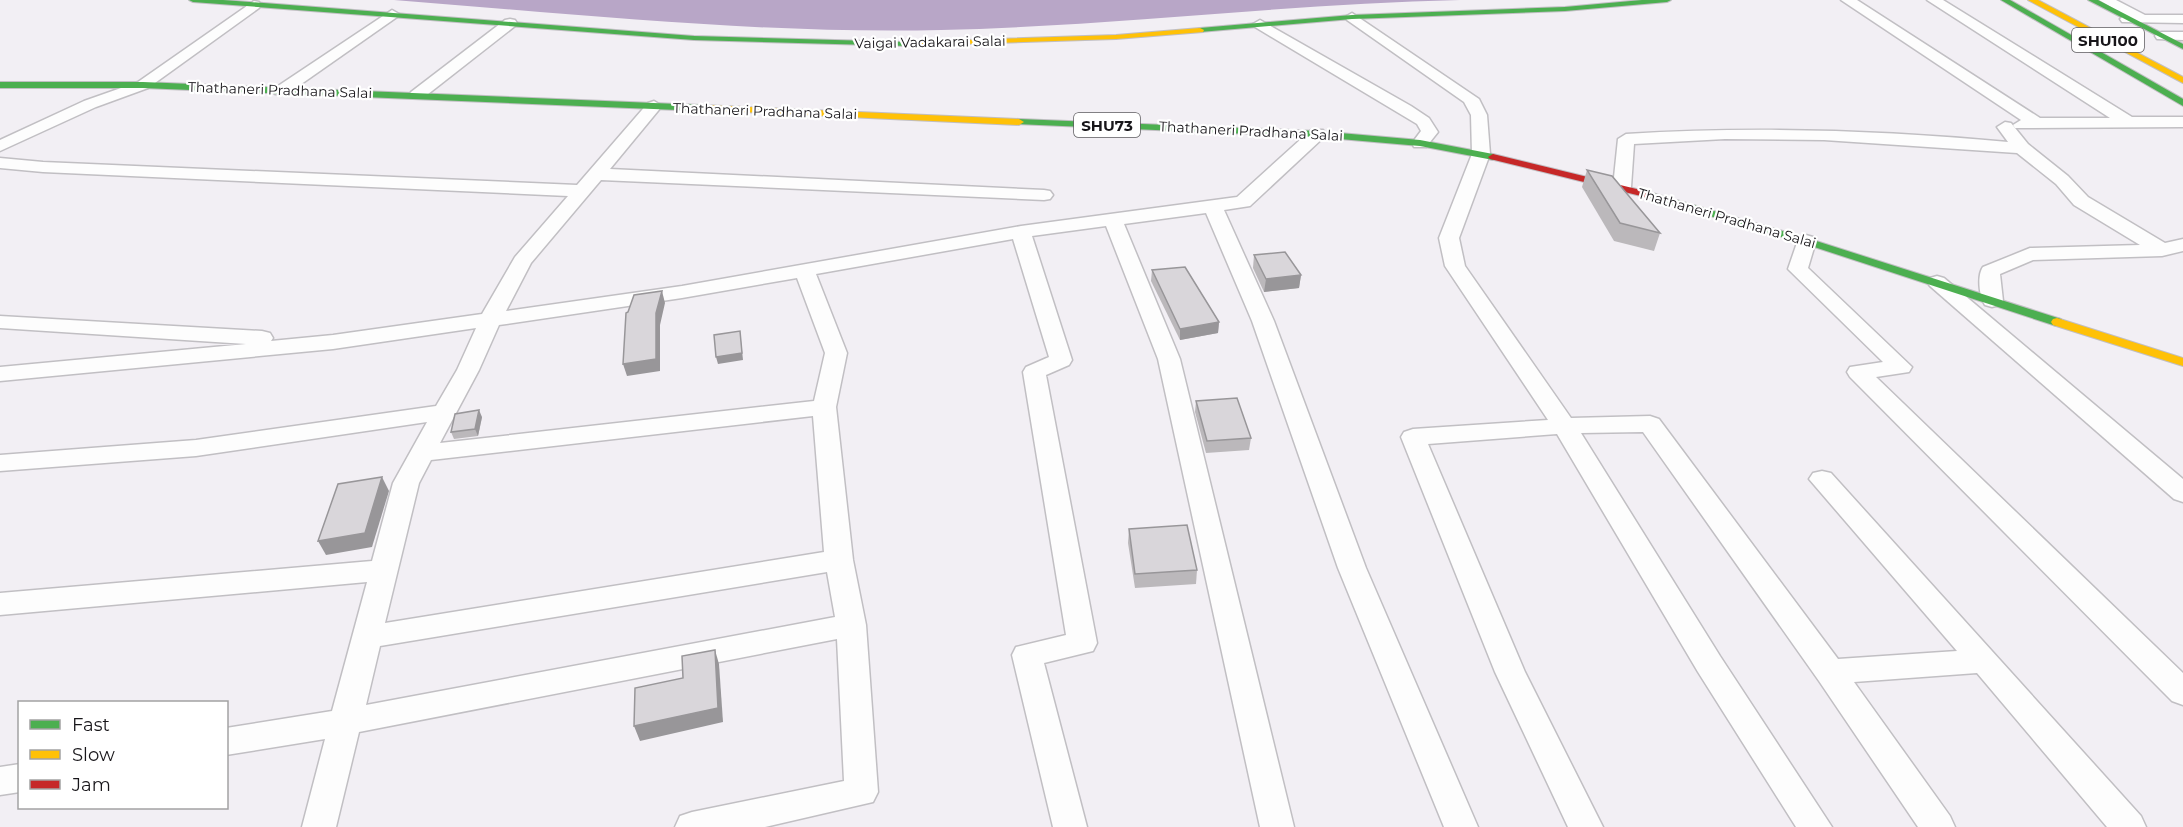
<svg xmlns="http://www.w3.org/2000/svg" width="2183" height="827" font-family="Montserrat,sans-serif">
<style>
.water{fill:#b8a6c7}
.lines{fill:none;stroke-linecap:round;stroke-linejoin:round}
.street-casing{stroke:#c1bfc3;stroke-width:3}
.fast-casing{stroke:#c1bfc3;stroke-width:2}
.slow-casing{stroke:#c1bfc3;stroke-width:2}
.jam-casing{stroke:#c1bfc3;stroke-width:2}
.street{fill:#fdfdfd;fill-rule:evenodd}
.fast{fill:#4caf50;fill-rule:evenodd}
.slow{fill:#ffc107;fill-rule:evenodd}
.jam{fill:#c62828;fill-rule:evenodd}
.wall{fill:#bbb8bb}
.shaded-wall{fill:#989699}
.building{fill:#d9d6da;stroke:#989699;stroke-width:1.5}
.labels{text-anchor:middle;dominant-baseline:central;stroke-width:4.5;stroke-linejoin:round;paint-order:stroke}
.far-street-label{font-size:14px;fill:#18161a;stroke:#fff}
.shield{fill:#fff;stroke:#5d5c5f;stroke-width:1.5}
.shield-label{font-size:15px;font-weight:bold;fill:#18161a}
</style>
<rect width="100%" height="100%" fill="#f2eff4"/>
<path class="water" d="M394,0h1066c-173,4 -346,26 -519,30 -183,4 -365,-16 -547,-30z"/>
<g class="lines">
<defs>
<g id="street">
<polygon points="1841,0 1857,0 2040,118 2110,118 1927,0 1943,0 2132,117 2183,117 2183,127 2015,128 2013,125 2021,120"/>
<polygon points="2099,0 2116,0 2145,15 2183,15 2183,23 2122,22 2120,19 2125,15"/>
<polygon points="254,1 259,2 261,5 259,8 148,88 96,107 0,151 0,140 84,101 138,82"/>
<polygon points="392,10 399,14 397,17 287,94 275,94 273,91 275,88"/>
<polygon points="1352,13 1479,99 1487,115 1490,154 1459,238 1465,266 1571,418 1650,416 1659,419 1838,659 1957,651 1809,479 1813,473 1822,471 1831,473 2141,816 2146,827 2107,827 1977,673 1854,682 1950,816 1955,827 1918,827 1819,681 1643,432 1581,433 1720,656 1832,827 1796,827 1698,672 1557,434 1428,444 1525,672 1603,827 1568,827 1495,672 1401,437 1404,432 1413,429 1548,420 1445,266 1439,238 1472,154 1471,115 1464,102 1347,20 1345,17"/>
<polygon points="510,19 515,20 517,23 515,26 423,98 411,98 409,95 411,92 505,20"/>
<polygon points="1260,20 1411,106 1429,118 1438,132 1426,147 1414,147 1412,143 1421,131 1417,124 1255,27 1253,24"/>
<polygon points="2162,32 2183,32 2183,40 2157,39 2155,36 2157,33"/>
<path d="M654,101l8,5 -52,63 434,21 6,1 3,4 -3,4 -6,1 -443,-20 -70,83 -25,48 176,-25 339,-60 216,-29 74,-67h12l2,4 -2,4 -73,68 -26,4 50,111 92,247 112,259h-34l-106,-259 -86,-247 -46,-108 -82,11 56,135 114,468h-34l-102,-468 -52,-133 -74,10 40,124 -3,5 -23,10 51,268 -4,8 -49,12 43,164h-34l-41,-172 4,-8 50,-12 -43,-263 3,-5 23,-10 -36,-118 -197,35 31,79 -11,54 17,153 13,65 12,167 -5,10 -108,25h-90l5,-11 12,-4 152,-31 -7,-142 -478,93 -23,95h-34l23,-88 -99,16v-27l106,-17 35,-129 -367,33v-22l372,-32 21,-78 34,-61 -231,34 -196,15v-16l196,-15 240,-34 21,-36 19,-42 -143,21 -333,32v-14l246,-23 -246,-16v-12l262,15 8,2 3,5 -2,3 62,-6 149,-21 33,-57 53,-61 -525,-24 -43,-4v-10l43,4 534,23 71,-82zM797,278l28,75 -11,48 -374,42 39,-73 20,-45 183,-27zM813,416l11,136 -439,71 34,-140 12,-23zM827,572l8,45 -469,88 14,-59z"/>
<path d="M2005,122l6,1 17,21 40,32 20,21 77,46 18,-4v12l-21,5 -129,4 -33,14 3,27 -4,4 -7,2 -7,-2c-6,-8 -8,-30 -2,-38l47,-19 110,-3 -66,-40 -18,-21 -39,-31 -193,-13 -99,-1 -91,5 -3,43 -3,4h-12l-3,-4 5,-48 8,-5c128,-8 255,-4 382,8l-11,-15z"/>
<polygon points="1806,235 1813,237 1816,241 1808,268 1912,367 1909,372 1876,377 2183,673 2183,705 2172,701 1850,377 1847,372 1850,367 1883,362 1788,269 1799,237"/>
<polygon points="1937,276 1944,278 2183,479 2183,502 2174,499 1930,286 1927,282 1930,278"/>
<polygon points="20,764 20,792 0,795 0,767"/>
</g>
<g id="fast">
<polygon points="189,0 223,0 694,36 908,42 912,44 908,46 694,40 193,2"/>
<polygon points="1642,0 1671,0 1667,2 1565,11 1352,19 1200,32 1196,30 1200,28 1352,15 1565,7"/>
<polygon points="2001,0 2010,0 2183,99 2183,106"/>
<polygon points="2088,0 2098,0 2183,44 2183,49"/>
<polygon points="0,82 143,82 702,105 707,108 702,111 143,88 0,88"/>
<polygon points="1019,119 1317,131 1420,140 1493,154 1498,157 1493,160 1420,146 1317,137 1016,124 1016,120"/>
<polygon points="1649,192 1810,239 2061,319 2063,322 2057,326 2053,325 1802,243 1645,197 1644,195"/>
</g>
<g id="slow">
<polygon points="2028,0 2038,0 2183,77 2183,83"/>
<polygon points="1200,28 1204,30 1203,32 1116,39 908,46 904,44 908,42 1116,35"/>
<polygon points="702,105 1019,119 1024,122 1019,125 699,110 699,106"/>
<polygon points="2057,318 2183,358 2183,366 2053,325 2051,322 2053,319"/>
</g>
<polygon id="jam" points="1493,154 1653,193 1654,195 1649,198 1490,159 1488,157"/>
</defs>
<use href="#street" class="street-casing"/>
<use href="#fast" class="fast-casing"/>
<use href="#slow" class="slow-casing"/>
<use href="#jam" class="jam-casing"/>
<use href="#street" class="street"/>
<use href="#fast" class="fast"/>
<use href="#slow" class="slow"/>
<use href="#jam" class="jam"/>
</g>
<g class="wall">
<polygon points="1587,170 1660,233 1654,251 1614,241 1582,187"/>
<polygon points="1254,255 1301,275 1299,288 1264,292 1253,268"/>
<polygon points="1152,270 1219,322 1218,333 1180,340 1151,281"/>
<polygon points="1196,401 1251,438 1249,450 1206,453 1195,412"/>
<polygon points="482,417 478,436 454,439 451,432"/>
<polygon points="1129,529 1197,570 1196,584 1135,588 1128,543"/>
</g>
<g class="shaded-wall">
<polygon points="1301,275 1299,288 1264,292 1266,279"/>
<polygon points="662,291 665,303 660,325 660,371 627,376 623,364 656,313"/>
<polygon points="1219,322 1218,333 1180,340 1180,329"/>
<polygon points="740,331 743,360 718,364 716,357"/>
<polygon points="479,410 482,417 478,436 475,429"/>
<polygon points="382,477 389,491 372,547 326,555 318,541"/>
<polygon points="715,650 719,664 723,722 640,741 634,726"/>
</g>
<g class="building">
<polygon points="1587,170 1612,176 1660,233 1620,223"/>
<polygon points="1285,252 1301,275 1266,279 1254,255"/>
<polygon points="1185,267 1219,322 1180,329 1152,270"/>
<polygon points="662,291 656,313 656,359 623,364 626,313 628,312 634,295"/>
<polygon points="740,331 742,353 716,357 714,335"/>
<polygon points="1237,398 1251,438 1207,441 1196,401"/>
<polygon points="479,410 475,429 451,432 455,414"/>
<polygon points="382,477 365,533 318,541 338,484"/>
<polygon points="1187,525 1197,570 1135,574 1129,529"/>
<polygon points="715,650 718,708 634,726 635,688 683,678 682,656"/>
</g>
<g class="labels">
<g class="far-street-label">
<text transform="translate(930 42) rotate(-1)">Vaigai Vadakarai Salai</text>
<text transform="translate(280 90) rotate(2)">Thathaneri Pradhana Salai</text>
<text transform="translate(765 111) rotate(2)">Thathaneri Pradhana Salai</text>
<text transform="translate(1251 131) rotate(3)">Thathaneri Pradhana Salai</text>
<text transform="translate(1727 218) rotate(16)">Thathaneri Pradhana Salai</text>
</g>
<g class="shield">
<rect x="2072" y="28" width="72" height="24" rx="4.5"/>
<rect x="1074" y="113" width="66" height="24" rx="4.5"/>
</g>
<g class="shield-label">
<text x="2108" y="40">SHU100</text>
<text x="1107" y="125">SHU73</text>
</g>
</g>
<rect x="18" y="701" width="210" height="108" fill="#ffffff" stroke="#a3a2a3" stroke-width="1.5"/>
<rect x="30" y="720" width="30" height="9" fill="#4caf50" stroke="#a3a2a3" stroke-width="1.5"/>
<text x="72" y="731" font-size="18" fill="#18161a">Fast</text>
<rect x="30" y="750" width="30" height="9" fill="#ffc107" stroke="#a3a2a3" stroke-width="1.5"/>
<text x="72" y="761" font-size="18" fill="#18161a">Slow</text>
<rect x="30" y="780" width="30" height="9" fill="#c62828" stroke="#a3a2a3" stroke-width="1.5"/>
<text x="72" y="791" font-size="18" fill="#18161a">Jam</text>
</svg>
